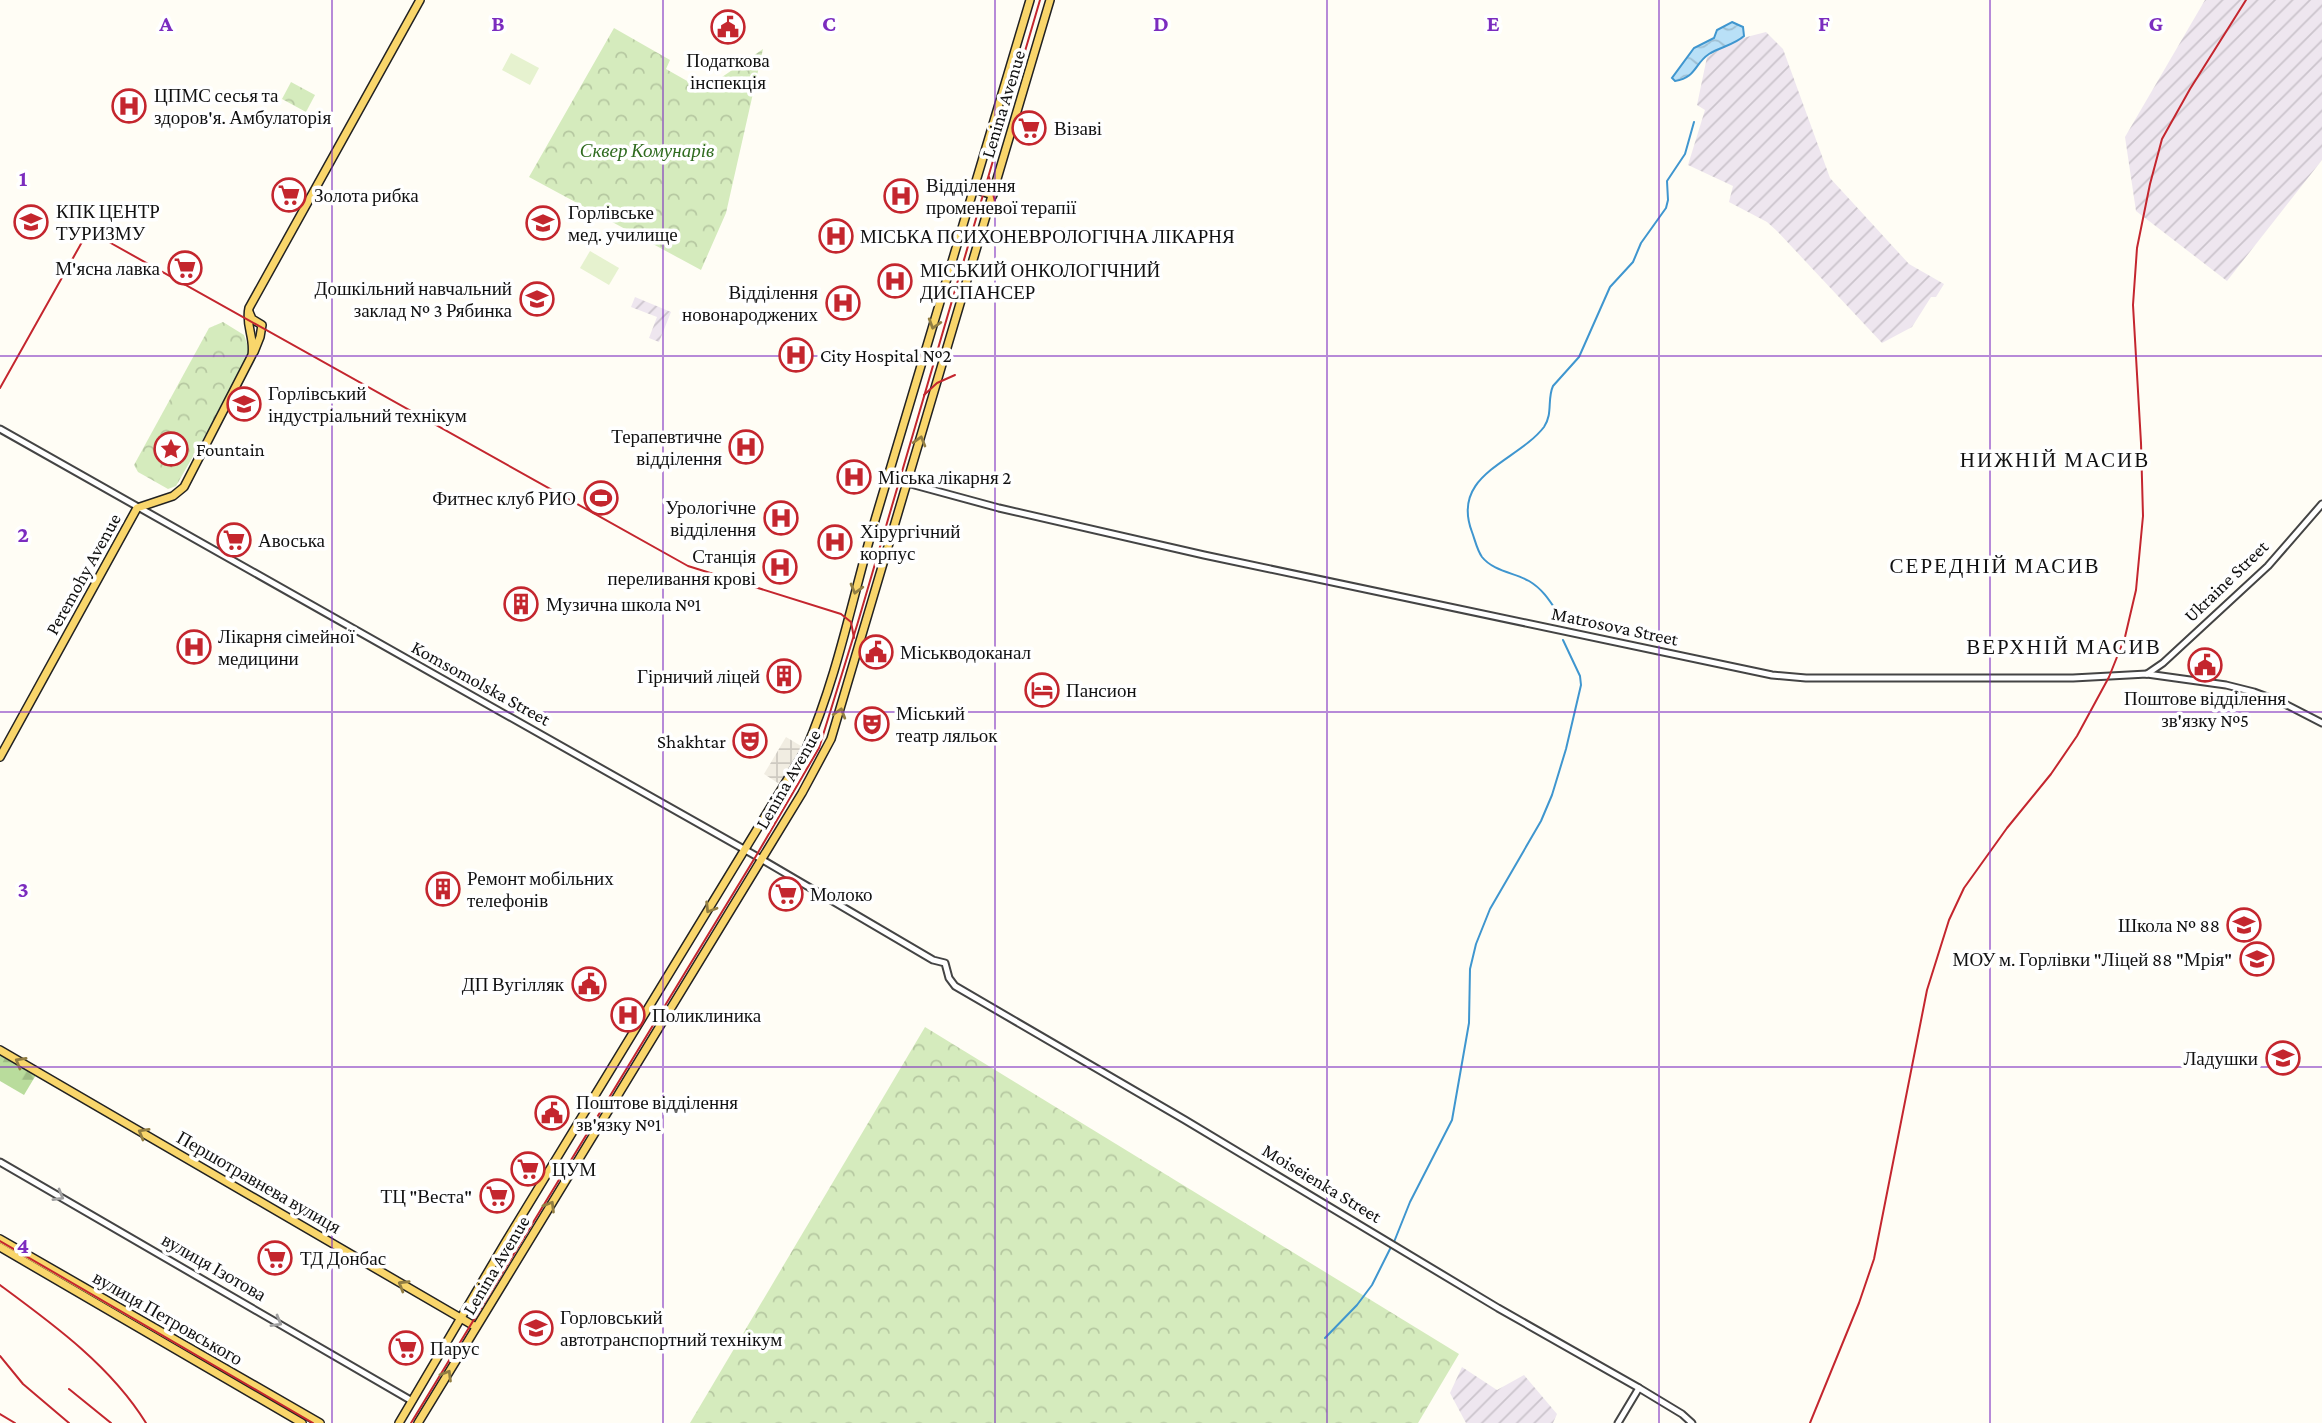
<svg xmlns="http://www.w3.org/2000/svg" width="2322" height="1423" font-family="'Crimson Pro',serif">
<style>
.industrial{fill:url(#industrial-furrows)}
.forest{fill:url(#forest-firs)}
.park{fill:url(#park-crowns)}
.pitch{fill:#e6f2cf}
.plaza{fill:url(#plaza-grid)}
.water{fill:url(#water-waves);stroke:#3f96cf;stroke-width:2}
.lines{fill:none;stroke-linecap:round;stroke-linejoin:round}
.stream{stroke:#3f96cf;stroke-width:2}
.minor-casing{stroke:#444;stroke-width:9}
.major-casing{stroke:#222;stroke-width:10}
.minor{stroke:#fff;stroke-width:5}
.major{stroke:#f9d66b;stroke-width:7}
.tram{stroke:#c4262e;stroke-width:2}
.rail{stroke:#c4262e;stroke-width:2}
.oneway{stroke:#917d42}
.oneway2{stroke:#a0a0a0}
.grid{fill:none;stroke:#7b2cbf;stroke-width:2;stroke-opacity:0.55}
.labels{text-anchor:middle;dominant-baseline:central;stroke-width:7;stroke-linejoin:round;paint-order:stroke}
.poi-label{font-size:19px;fill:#111;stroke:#fff;text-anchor:start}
.street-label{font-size:19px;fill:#111;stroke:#fff}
.park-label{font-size:19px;font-style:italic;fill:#2f6b1f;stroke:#fff}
.neighbourhood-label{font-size:21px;letter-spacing:2px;fill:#111;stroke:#fff}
.grid-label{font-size:23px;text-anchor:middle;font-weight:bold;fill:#7b2cbf;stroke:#fff;stroke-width:7;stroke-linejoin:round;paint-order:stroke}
</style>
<defs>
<pattern id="industrial-furrows" width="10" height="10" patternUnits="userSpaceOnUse" patternTransform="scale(1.75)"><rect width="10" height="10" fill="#eee6ef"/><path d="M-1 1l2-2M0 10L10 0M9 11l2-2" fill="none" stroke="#cbc4cc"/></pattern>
<pattern id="forest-firs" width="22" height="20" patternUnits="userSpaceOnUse" patternTransform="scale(1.75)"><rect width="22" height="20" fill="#b9dc9c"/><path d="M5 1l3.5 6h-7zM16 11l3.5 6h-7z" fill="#9ebc85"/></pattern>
<pattern id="park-crowns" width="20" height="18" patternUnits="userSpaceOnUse" patternTransform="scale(1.75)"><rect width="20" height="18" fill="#d5ebbd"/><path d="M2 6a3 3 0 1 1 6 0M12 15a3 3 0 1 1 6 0" fill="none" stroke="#b6c8a1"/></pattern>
<pattern id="plaza-grid" width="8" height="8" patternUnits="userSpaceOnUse" patternTransform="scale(1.75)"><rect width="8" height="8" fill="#f1ede2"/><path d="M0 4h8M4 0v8" fill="none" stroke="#cecac1"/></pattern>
<pattern id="water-waves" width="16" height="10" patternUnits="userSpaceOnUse" patternTransform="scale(1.75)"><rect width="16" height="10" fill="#b9e0f7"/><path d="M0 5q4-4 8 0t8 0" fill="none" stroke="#9ebfd3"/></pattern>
</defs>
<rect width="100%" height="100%" fill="#fffdf5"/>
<g class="industrial">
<polygon points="2205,0 2322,0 2322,160 2227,281 2136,211 2125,137"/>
<polygon points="1766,32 1783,49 1830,178 1909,264 1944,284 1936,297 1931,297 1912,327 1882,343 1777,231 1767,222 1729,202 1733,186 1688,165 1705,110 1697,105 1707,57 1735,40"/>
<polygon points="635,297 671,312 659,342 649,338 657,317 631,307"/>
<polygon points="1462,1367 1497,1390 1524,1375 1557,1414 1553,1423 1466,1423 1450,1393"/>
</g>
<polygon class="forest" points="0,1055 36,1075 24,1095 0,1081"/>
<g class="park">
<polygon points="614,28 670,60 666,69 703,90 763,49 726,213 701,270 529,177"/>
<polygon points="291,82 315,95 306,112 282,99"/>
<polygon points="223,322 244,335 250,352 219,411 176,486 168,489 138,472 134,465 209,328"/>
<polygon points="925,1027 1459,1354 1418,1423 690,1423"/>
</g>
<g class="pitch">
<polygon points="511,53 539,68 530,85 502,70"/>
<polygon points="590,251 619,268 609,285 580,268"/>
</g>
<polygon class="plaza" points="786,737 806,749 784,787 764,774"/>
<path class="water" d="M1732,22l11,5 1,9c-10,9 -24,11 -35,18 -15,10 -12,23 -34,27l-3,-3 22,-30 20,-10 3,-8z"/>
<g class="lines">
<g class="stream">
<path d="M1564,622c-11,-15 -18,-31 -35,-41 -14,-8 -36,-10 -47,-24 -5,-7 -7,-17 -10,-25 -22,-58 45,-70 72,-105 9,-13 3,-28 9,-41l26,-29 31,-70 23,-25 8,-19 25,-35 2,-8 -1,-19 18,-27 9,-32"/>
<polyline points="1394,1242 1410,1202 1452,1120 1469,1023 1470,969 1476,944 1490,909 1541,821 1552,795 1566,749 1581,685 1580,676 1563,640"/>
<polyline points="1325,1338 1357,1305 1372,1285 1391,1247"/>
</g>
<defs>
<g id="minor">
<polyline points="0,429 756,856 933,960 945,963 949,978 955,986 1185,1120 1498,1308 1639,1388 1682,1414 1692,1423"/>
<polyline points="907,483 999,508 1204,555 1772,675 1806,678 2073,678 2147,674 2226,685 2254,692 2281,702 2322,723"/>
<polyline points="2147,674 2163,663 2268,566 2322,504"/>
<polyline points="0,1162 412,1401"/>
<polyline points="1618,1423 1639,1388"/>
</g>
<g id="major">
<polyline points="974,189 993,195"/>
<polyline points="249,312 252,319 262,325 260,337 254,352"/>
<path d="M0,757l137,-249 36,-12 11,-9 68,-132c3,-17 -7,-30 -3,-47l171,-308"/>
<polyline points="0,1050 476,1327"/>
<polyline points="0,1239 320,1423"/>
<polyline points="0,1247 302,1423"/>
<path d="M399,1423l106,-180 301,-494c33,-76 48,-160 72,-239 50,-170 101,-340 152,-510"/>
<polyline points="418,1423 802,793 831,739 1050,0"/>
</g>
</defs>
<use href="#minor" class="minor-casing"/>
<use href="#major" class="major-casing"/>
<use href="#minor" class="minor"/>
<use href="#major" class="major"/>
<g class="tram">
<polyline points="989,177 996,206"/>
<polyline points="0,388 82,242 92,236 100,237 688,566 841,614 851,622 854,638"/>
<polyline points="924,395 937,383 955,375"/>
<polyline points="0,1241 313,1423"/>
<polyline points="411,1423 756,856 819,748 858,622 1040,0"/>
</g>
<g class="rail">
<path d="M0,1285c53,39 111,81 146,138"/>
<polyline points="0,1356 23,1384 69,1423"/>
<polyline points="69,1389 111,1423"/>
<polyline points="0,1414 15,1423"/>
<polyline points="1810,1423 1859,1303 1874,1259 1927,990 1949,920 1964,888 2007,828 2051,774 2077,736 2109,677 2125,637 2136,590 2143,516 2141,443 2133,305 2137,248 2150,184 2162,139 2190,89 2246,0"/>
</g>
</g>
<defs><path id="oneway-chevron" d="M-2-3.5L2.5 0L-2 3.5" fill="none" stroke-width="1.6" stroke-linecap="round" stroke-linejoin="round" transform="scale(1.75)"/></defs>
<g class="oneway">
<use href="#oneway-chevron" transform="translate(934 324) rotate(107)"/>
<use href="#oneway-chevron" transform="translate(920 441) rotate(-74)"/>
<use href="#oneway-chevron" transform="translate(856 589) rotate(105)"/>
<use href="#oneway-chevron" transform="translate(840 713) rotate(-73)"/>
<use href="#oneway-chevron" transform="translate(710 908) rotate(122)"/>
<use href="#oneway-chevron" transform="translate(20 1062) rotate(-150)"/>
<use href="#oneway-chevron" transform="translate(143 1133) rotate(-150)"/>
<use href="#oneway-chevron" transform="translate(550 1206) rotate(-59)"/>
<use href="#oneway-chevron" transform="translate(403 1285) rotate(-149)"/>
<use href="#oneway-chevron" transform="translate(447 1375) rotate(-59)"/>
</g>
<g class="oneway2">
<use href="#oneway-chevron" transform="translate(59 1196) rotate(30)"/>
<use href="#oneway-chevron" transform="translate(277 1322) rotate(30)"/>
</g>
<path class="grid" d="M332,0v1423M663,0v1423M995,0v1423M1327,0v1423M1659,0v1423M1990,0v1423M0,356h2322M0,712h2322M0,1067h2322"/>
<defs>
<symbol id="civic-ring" viewBox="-11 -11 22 22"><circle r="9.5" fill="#fff" stroke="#c4262e" stroke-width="1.5"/><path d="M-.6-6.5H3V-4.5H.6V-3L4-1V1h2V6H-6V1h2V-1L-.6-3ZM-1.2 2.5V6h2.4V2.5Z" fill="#c4262e"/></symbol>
<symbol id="hospital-ring" viewBox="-11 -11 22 22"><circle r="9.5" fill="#fff" stroke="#c4262e" stroke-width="1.5"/><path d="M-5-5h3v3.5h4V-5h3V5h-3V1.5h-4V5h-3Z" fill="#c4262e"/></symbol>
<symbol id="supermarket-ring" viewBox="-11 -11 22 22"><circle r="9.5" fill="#fff" stroke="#c4262e" stroke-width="1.5"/><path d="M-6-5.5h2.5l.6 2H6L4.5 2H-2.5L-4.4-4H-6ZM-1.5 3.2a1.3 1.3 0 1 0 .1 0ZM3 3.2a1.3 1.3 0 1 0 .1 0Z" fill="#c4262e"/></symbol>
<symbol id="school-ring" viewBox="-11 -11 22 22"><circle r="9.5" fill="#fff" stroke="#c4262e" stroke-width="1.5"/><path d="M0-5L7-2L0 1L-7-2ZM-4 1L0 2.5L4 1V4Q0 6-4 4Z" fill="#c4262e"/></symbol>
<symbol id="university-ring" viewBox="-11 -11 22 22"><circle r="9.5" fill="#fff" stroke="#c4262e" stroke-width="1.5"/><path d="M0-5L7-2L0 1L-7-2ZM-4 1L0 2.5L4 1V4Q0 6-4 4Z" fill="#c4262e"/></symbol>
<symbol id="sight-ring" viewBox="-11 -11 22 22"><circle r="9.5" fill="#fff" stroke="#c4262e" stroke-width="1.5"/><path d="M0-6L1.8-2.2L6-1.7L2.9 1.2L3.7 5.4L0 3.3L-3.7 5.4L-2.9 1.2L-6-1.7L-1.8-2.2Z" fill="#c4262e"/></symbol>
<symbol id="stadium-ring" viewBox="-11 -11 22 22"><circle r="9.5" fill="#fff" stroke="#c4262e" stroke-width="1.5"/><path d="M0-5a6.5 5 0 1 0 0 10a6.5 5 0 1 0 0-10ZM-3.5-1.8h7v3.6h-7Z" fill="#c4262e"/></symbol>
<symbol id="building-ring" viewBox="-11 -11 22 22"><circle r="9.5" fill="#fff" stroke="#c4262e" stroke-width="1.5"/><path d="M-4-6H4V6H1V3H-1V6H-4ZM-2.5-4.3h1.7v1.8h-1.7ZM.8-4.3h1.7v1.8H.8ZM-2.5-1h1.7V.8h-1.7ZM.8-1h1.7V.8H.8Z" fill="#c4262e"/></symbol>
<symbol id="hotel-ring" viewBox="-11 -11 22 22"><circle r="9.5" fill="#fff" stroke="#c4262e" stroke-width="1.5"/><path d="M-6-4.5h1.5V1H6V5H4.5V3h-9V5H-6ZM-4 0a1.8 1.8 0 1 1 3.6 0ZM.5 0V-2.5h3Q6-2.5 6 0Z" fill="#c4262e"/></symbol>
<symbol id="theatre-ring" viewBox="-11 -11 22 22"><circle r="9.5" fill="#fff" stroke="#c4262e" stroke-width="1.5"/><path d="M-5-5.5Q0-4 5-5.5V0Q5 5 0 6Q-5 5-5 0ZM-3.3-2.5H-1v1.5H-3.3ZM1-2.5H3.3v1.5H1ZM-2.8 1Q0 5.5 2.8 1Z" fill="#c4262e"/></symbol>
</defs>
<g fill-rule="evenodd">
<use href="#civic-ring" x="709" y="8" width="38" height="38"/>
<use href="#hospital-ring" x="110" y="87" width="38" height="38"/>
<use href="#supermarket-ring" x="1010" y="109" width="38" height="38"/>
<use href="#supermarket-ring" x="270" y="176" width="38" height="38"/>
<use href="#hospital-ring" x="882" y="177" width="38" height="38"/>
<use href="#school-ring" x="12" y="203" width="38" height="38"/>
<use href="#university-ring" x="524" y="204" width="38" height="38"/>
<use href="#hospital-ring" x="817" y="217" width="38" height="38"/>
<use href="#supermarket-ring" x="166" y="249" width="38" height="38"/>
<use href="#hospital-ring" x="876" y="262" width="38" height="38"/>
<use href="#school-ring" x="518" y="280" width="38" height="38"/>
<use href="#hospital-ring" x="824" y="284" width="38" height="38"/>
<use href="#hospital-ring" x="777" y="336" width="38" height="38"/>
<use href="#university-ring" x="225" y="385" width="38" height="38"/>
<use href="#hospital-ring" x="727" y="428" width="38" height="38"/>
<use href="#sight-ring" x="152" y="430" width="38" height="38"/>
<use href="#hospital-ring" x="835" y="458" width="38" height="38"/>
<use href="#stadium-ring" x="582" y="479" width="38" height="38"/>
<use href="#hospital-ring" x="762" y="499" width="38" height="38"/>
<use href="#supermarket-ring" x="215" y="521" width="38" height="38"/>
<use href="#hospital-ring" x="816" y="523" width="38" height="38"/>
<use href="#hospital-ring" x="761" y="548" width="38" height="38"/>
<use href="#building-ring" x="502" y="585" width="38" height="38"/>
<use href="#hospital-ring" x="175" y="628" width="38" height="38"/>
<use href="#civic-ring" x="857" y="633" width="38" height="38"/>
<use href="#civic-ring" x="2186" y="646" width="38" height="38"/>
<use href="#building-ring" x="765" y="657" width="38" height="38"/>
<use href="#hotel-ring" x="1023" y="671" width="38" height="38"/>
<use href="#theatre-ring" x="853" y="705" width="38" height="38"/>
<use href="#theatre-ring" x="731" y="722" width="38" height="38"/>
<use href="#building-ring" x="424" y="870" width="38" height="38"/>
<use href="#supermarket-ring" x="767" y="875" width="38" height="38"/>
<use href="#school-ring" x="2225" y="906" width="38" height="38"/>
<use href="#school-ring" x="2238" y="940" width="38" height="38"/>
<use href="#civic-ring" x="570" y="965" width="38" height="38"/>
<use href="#hospital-ring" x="609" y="996" width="38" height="38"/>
<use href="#school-ring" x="2264" y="1039" width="38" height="38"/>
<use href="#civic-ring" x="533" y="1094" width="38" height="38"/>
<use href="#supermarket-ring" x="509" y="1150" width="38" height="38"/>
<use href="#supermarket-ring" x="478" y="1177" width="38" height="38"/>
<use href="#supermarket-ring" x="256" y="1239" width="38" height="38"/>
<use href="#university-ring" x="517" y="1309" width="38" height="38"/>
<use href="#supermarket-ring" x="387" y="1329" width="38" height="38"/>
</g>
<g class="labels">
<g class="poi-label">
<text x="728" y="60" text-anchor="middle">Податкова<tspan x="728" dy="22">інспекція</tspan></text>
<text x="154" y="95">ЦПМС сесья та<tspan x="154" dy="22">здоров'я. Амбулаторія</tspan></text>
<text x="1054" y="128">Візаві</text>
<text x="926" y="185">Відділення<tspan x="926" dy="22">променевої терапії</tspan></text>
<text x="314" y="195">Золота рибка</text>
<text x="56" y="211">КПК ЦЕНТР<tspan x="56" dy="22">ТУРИЗМУ</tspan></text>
<text x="568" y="212">Горлівське<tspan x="568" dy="22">мед. училище</tspan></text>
<text x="860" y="236">МІСЬКА ПСИХОНЕВРОЛОГІЧНА ЛІКАРНЯ</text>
<text x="160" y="268" text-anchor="end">М'ясна лавка</text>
<text x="920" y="270">МІСЬКИЙ ОНКОЛОГІЧНИЙ<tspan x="920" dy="22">ДИСПАНСЕР</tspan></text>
<text x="512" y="288" text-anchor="end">Дошкільний навчальний<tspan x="512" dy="22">заклад № 3 Рябинка</tspan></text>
<text x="818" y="292" text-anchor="end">Відділення<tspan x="818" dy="22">новонароджених</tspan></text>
<text x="820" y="355">City Hospital №2</text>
<text x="268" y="393">Горлівський<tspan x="268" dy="22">індустріальний технікум</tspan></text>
<text x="722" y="436" text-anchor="end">Терапевтичне<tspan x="722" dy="22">відділення</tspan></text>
<text x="196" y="449">Fountain</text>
<text x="878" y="477">Міська лікарня 2</text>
<text x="576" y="498" text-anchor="end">Фитнес клуб РИО</text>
<text x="756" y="507" text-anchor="end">Урологічне<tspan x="756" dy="22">відділення</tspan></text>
<text x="860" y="531">Хірургічний<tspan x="860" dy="22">корпус</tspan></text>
<text x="258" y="540">Авоська</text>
<text x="756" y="556" text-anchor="end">Станція<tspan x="756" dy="22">переливання крові</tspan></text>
<text x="546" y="604">Музична школа №1</text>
<text x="218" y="636">Лікарня сімейної<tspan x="218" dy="22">медицини</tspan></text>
<text x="900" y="652">Міськводоканал</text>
<text x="760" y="676" text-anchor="end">Гірничий ліцей</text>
<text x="1066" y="690">Пансион</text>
<text x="2205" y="698" text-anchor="middle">Поштове відділення<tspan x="2205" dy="22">зв'язку №5</tspan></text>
<text x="896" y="713">Міський<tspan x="896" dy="22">театр ляльок</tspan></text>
<text x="726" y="741" text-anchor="end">Shakhtar</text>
<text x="467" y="878">Ремонт мобільних<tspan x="467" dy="22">телефонів</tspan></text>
<text x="810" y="894">Молоко</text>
<text x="2220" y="925" text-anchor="end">Школа № 88</text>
<text x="2232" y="959" text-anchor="end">МОУ м. Горлівки "Ліцей 88 "Мрія"</text>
<text x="564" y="984" text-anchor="end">ДП Вугілляк</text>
<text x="652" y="1015">Поликлиника</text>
<text x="2258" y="1058" text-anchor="end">Ладушки</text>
<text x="576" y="1102">Поштове відділення<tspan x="576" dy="22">зв'язку №1</tspan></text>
<text x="552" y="1169">ЦУМ</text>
<text x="472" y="1196" text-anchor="end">ТЦ "Веста"</text>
<text x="300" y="1258">ТД Донбас</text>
<text x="560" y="1317">Горловський<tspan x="560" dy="22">автотранспортний технікум</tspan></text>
<text x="430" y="1348">Парус</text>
</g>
<g class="street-label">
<text transform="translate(1003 104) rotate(-73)">Lenina Avenue</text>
<text transform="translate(83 574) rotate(-61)">Peremohy Avenue</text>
<text transform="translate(2226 581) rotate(-44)">Ukraine Street</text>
<text transform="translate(1615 626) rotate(12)">Matrosova Street</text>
<text transform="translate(481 683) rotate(29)">Komsomolska Street</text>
<text transform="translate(788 779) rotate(-60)">Lenina Avenue</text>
<text transform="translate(259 1182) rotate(30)">Першотравнева вулиця</text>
<text transform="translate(1322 1183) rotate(31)">Moiseienka Street</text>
<text transform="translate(496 1265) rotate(-59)">Lenina Avenue</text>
<text transform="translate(214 1267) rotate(30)">вулиця Ізотова</text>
<text transform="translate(168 1318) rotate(30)">вулиця Петровського</text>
</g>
<g class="park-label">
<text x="647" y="150">Сквер Комунарів</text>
</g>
<g class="neighbourhood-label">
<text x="2055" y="460">НИЖНІЙ МАСИВ</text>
<text x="1995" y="566">СЕРЕДНІЙ МАСИВ</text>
<text x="2064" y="647">ВЕРХНІЙ МАСИВ</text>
</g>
</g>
<g class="grid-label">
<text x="166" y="31">A</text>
<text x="498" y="31">B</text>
<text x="829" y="31">C</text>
<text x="1161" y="31">D</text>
<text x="1493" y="31">E</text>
<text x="1824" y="31">F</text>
<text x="2156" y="31">G</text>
<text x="23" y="186">1</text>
<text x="23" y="542">2</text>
<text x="23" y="897">3</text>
<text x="23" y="1253">4</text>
</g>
</svg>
